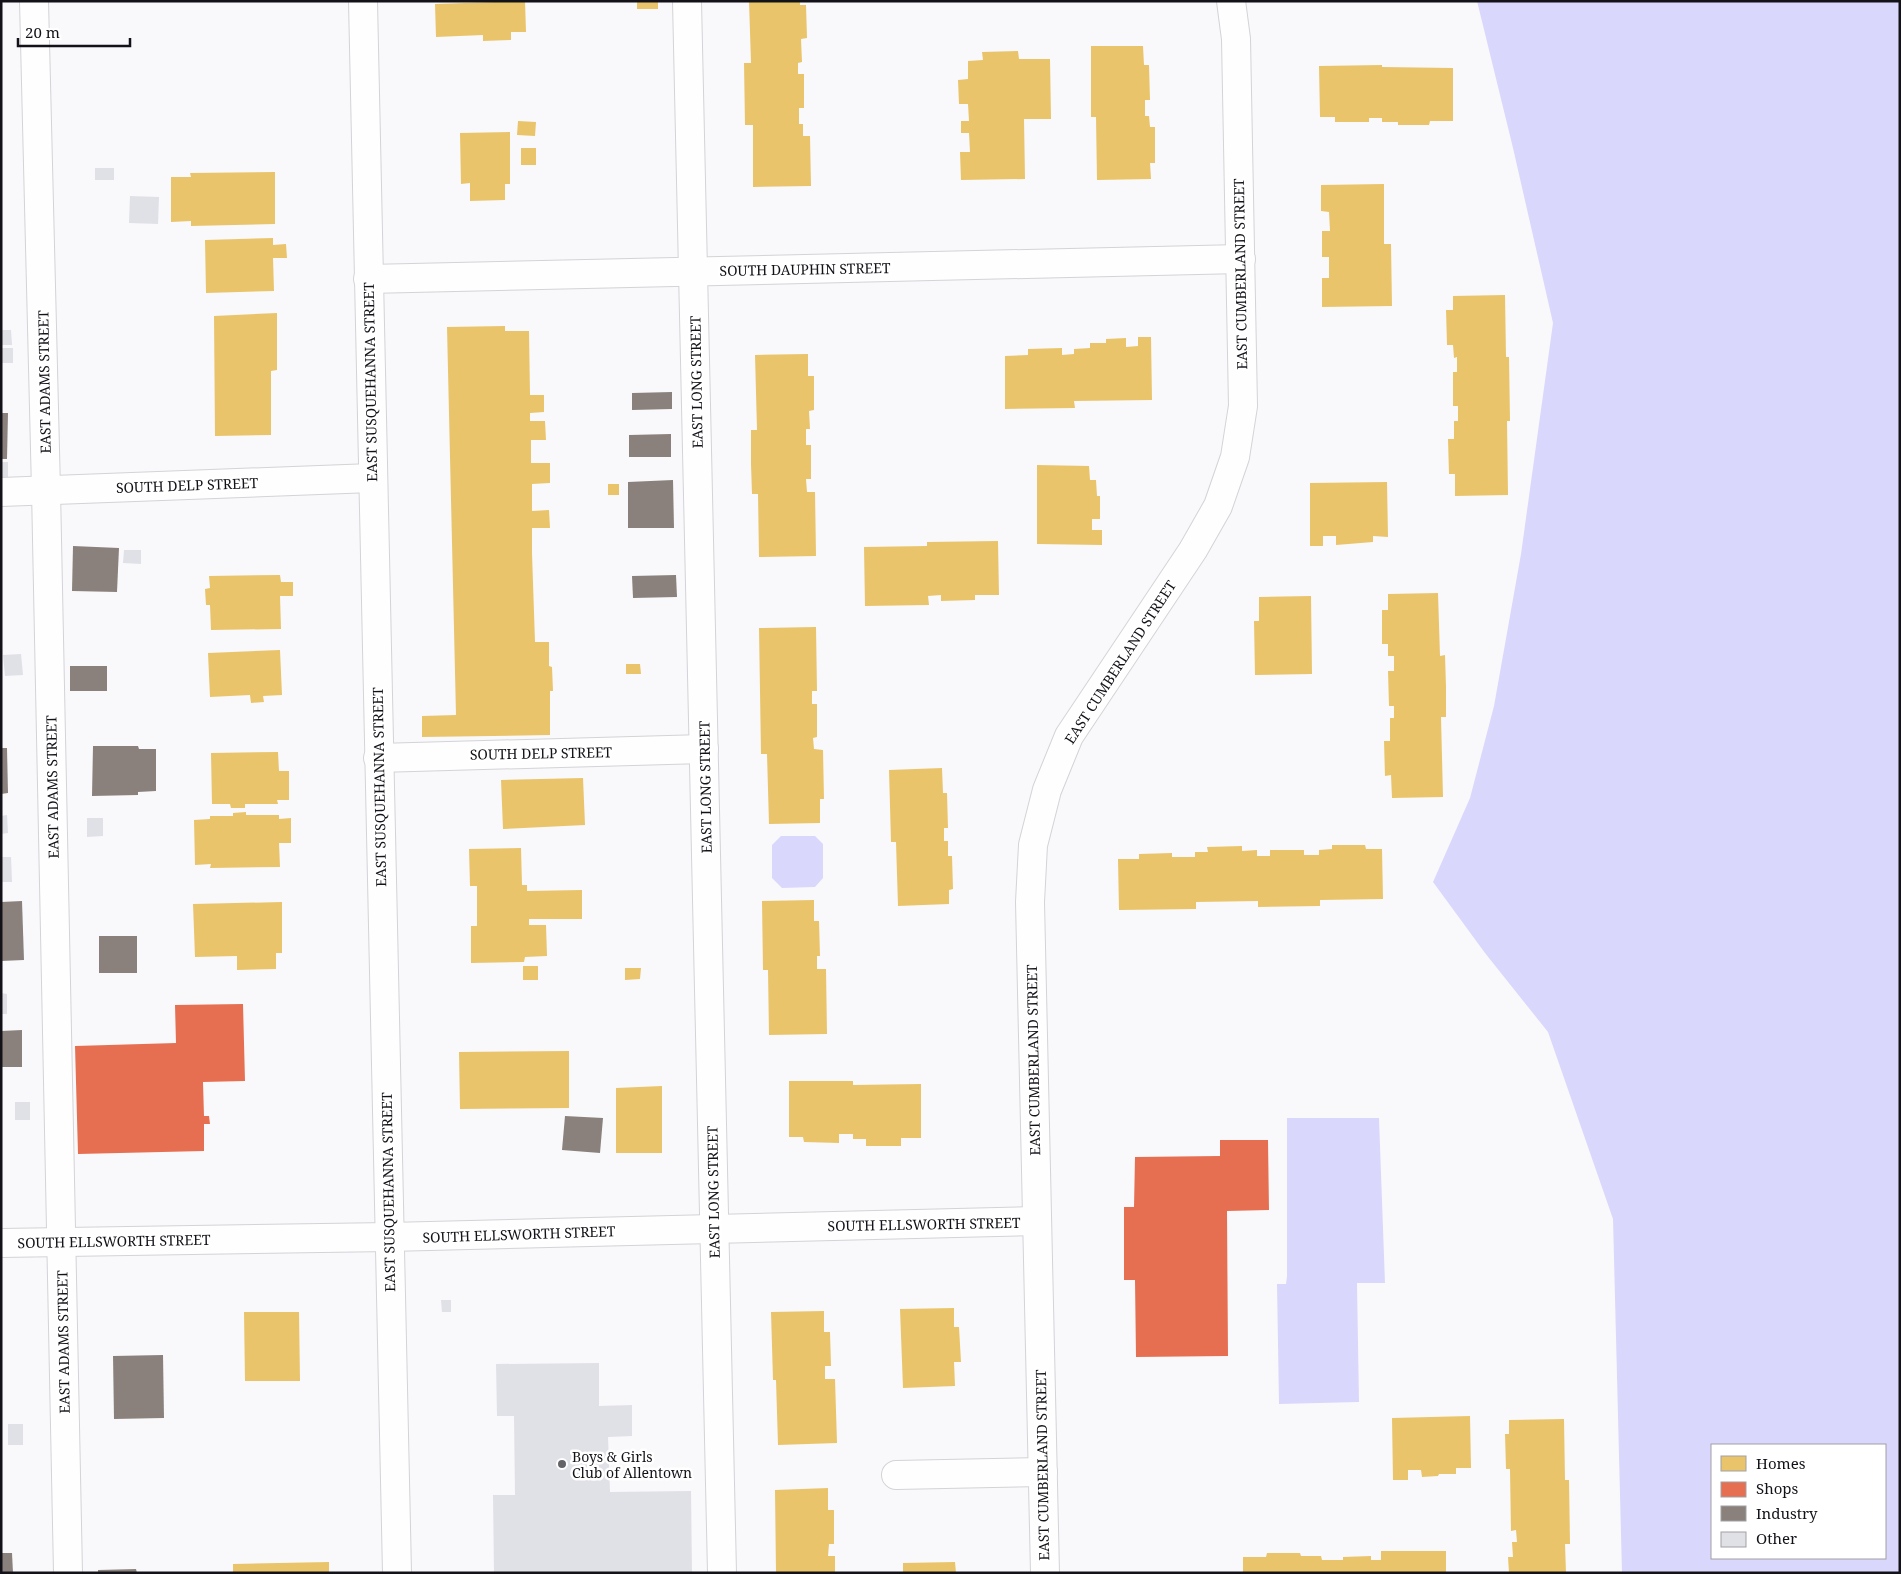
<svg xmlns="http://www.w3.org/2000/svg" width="1901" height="1574" font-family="'Noto Serif',serif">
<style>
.green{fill:#dad7fc;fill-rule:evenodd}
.homes{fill:#e9c46a}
.shops{fill:#e76f51}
.industry{fill:#8a817c}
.building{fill:#e0e0e7}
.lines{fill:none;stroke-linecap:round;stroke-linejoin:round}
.minor-casing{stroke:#d3d3d8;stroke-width:30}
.major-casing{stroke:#d3d3d8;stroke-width:30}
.minor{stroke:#fefefe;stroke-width:28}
.major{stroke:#fefefe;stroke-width:28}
.poi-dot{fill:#646368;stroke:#fff;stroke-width:2}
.labels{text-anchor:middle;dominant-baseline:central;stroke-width:5;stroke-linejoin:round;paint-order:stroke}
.street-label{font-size:14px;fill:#131219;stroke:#fff}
.poi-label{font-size:14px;fill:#131219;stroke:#fff;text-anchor:start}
</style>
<rect width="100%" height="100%" fill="#f9f9fb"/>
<g class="green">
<path d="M1477,1h423v1572h-278l-9,-354 -65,-187 -63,-79 -52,-71 37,-84 24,-92 27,-152 32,-231 -40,-175zM1712,1445h173v113h-173z"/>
<polygon points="781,836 815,836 823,844 823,878 815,887 782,888 772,878 772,845"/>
<polygon points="1287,1118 1379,1118 1385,1283 1357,1283 1359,1402 1279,1404 1277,1284 1286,1284 1287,1276"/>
</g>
<g class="homes">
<polygon points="525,1 526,32 511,32 511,40 483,41 483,35 436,37 435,4"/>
<rect x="637" y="1" width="21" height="8"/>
<polygon points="749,1 800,1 800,5 806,5 807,38 801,39 802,62 798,63 798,74 804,74 804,108 799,108 799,124 803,124 803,136 810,136 811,186 753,187 753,125 745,125 744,63 751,63"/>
<polygon points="1091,46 1143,46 1144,65 1149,65 1150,100 1145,100 1145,116 1149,116 1150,127 1155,127 1155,163 1150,163 1151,179 1097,180 1096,117 1091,117"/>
<polygon points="1018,51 1019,59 1050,59 1051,119 1024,119 1025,179 961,180 960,152 970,152 969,133 961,133 961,121 969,121 968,104 959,104 958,80 968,79 968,61 983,60 982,52"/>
<polygon points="1382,65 1382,67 1453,68 1453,121 1430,121 1429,125 1398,125 1398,122 1382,122 1382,118 1369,118 1369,122 1335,122 1335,117 1320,117 1319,66"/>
<polygon points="518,121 536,122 535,136 517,135"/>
<polygon points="510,132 510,184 505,184 505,200 470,201 470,183 461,184 460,133"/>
<rect x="521" y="148" width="15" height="17"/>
<polygon points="275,172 275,224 191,226 191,221 171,222 171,177 191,177 190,173"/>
<polygon points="1384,184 1384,244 1391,244 1392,306 1322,307 1322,278 1329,278 1329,257 1322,257 1322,231 1330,231 1329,212 1321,211 1321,185"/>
<polygon points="273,238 273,245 286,244 287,258 273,258 274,291 206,293 205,240"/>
<polygon points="1505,295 1506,357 1509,357 1510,421 1507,421 1508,495 1455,496 1455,474 1449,474 1448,439 1454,439 1454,421 1458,421 1458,406 1453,406 1453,372 1457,372 1457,357 1454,358 1453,345 1447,345 1446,310 1453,310 1453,296"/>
<polygon points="277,313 277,370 271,371 271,435 215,436 214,316"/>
<polygon points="505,326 505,331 529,331 530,395 544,395 544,412 530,413 530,421 545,421 546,440 531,440 531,463 550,463 550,483 532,484 532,511 549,510 550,528 532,528 532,553 535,642 549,642 549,666 552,667 553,691 550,691 550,735 422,737 422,716 456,715 447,327"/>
<polygon points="1138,337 1151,337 1152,400 1074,401 1075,408 1005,409 1005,356 1028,355 1028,349 1062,348 1062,355 1074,354 1074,349 1090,348 1090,343 1106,343 1106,339 1126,338 1126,347 1138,346"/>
<polygon points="808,354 808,376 814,376 814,410 809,411 810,429 806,429 806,445 811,445 811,479 806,479 807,492 815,492 816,556 759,557 758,494 752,494 751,464 751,430 757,430 755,355"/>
<polygon points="1037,465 1089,466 1090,480 1096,480 1097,496 1100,496 1100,519 1092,519 1092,530 1102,530 1102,545 1037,544"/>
<polygon points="1387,482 1388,537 1373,536 1373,542 1336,545 1336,536 1323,536 1323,546 1310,546 1310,483"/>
<rect x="608" y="484" width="11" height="11"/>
<polygon points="998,541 999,595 975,595 975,600 941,601 941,595 928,596 929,605 865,606 864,547 927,546 927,542"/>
<polygon points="280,575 281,582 293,582 293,596 280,596 281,629 211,630 210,605 206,605 205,589 210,588 209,576"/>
<polygon points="1438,593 1440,656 1445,655 1446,687 1446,717 1441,717 1443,797 1392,798 1391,775 1385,776 1384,741 1390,741 1390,718 1394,718 1394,706 1389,706 1388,671 1394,671 1394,656 1388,656 1388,644 1382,644 1382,610 1388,610 1388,594"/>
<polygon points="1311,596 1312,674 1255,675 1254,621 1259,621 1259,597"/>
<polygon points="816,627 817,691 812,691 812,704 817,704 817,737 813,738 814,749 823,750 824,799 820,799 820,823 769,824 767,754 761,754 759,628"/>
<polygon points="280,650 282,695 263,696 264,702 251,703 250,695 210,697 208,653"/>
<polygon points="626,664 640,664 641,674 626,674"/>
<polygon points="278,752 279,771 289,771 289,800 277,800 278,804 245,804 245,808 231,808 230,804 212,804 211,753"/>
<polygon points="942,768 943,793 947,793 948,828 944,828 944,841 948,841 948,856 952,856 953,889 949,890 949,904 898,906 896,842 891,842 889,770"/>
<polygon points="583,778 585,825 503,829 501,780"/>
<polygon points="246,812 246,815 279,815 279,819 291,818 291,843 279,843 280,867 210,868 211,864 195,865 194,820 210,819 210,816 233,816 233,813"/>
<polygon points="1332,845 1365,845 1366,849 1382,849 1383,899 1320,900 1320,906 1258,907 1258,901 1196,902 1196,909 1119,910 1118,859 1139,859 1139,854 1172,853 1172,857 1195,857 1195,852 1208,852 1207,847 1242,846 1242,851 1257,850 1257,856 1270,856 1270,850 1304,850 1304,855 1319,855 1319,850 1332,849"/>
<polygon points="521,848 522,885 527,885 527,891 582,890 582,919 529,919 529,925 546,925 547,956 525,957 524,962 471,963 471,926 477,926 477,886 470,886 469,849"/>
<polygon points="814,900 814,921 819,921 820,956 817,956 817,969 826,969 827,1034 769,1035 768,970 763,970 762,901"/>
<polygon points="282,902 282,953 276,953 276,969 237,970 237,956 195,957 193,904"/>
<rect x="523" y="966" width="15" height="14"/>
<polygon points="625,968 641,968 640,979 625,980"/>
<polygon points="569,1051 569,1108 460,1109 459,1052"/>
<polygon points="789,1081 853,1081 853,1085 921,1084 921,1138 901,1138 901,1146 866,1146 866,1139 853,1139 853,1134 839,1134 839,1143 804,1142 803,1137 789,1137"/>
<polygon points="662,1086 662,1153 616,1153 616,1088"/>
<polygon points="954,1308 954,1327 959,1327 961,1362 954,1362 955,1386 903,1388 900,1309"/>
<polygon points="824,1311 824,1332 830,1332 831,1366 825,1366 825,1379 835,1379 837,1443 778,1445 776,1380 773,1380 771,1312"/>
<polygon points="244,1312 299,1312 300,1381 245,1381"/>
<polygon points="1470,1416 1471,1468 1456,1468 1456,1474 1439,1474 1438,1476 1422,1477 1421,1470 1408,1470 1408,1480 1393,1480 1392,1418"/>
<polygon points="1564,1419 1565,1480 1569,1480 1570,1544 1565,1544 1566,1573 1509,1573 1508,1557 1513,1557 1512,1542 1517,1542 1516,1530 1511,1531 1510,1469 1506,1469 1505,1434 1509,1434 1509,1420"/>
<polygon points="828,1488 828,1510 834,1510 834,1544 829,1544 828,1556 835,1556 835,1573 776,1573 775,1490"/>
<polygon points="1381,1551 1446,1551 1446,1573 1243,1573 1243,1557 1266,1557 1267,1553 1300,1553 1301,1556 1321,1556 1322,1560 1343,1560 1343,1557 1371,1556 1371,1560 1381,1560"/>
<polygon points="329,1562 329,1573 233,1573 233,1564"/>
<polygon points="955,1562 956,1573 903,1573 903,1563"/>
</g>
<g class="shops">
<polygon points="243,1004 245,1081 203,1082 204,1116 209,1116 210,1124 204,1124 204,1151 78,1154 75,1046 176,1043 175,1005"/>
<polygon points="1220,1140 1268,1140 1269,1210 1227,1211 1228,1356 1136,1357 1135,1280 1124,1280 1124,1207 1134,1207 1135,1157 1220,1156"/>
</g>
<g class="industry">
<polygon points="672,392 672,409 632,410 632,393"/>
<polygon points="1,413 8,413 7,459 1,459"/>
<polygon points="671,434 671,457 629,457 629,435"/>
<polygon points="673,480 674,528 628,528 628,482"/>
<polygon points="73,546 119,548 117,592 72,591"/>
<polygon points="676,575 677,597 633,598 632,576"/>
<rect x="70" y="666" width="37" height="25"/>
<polygon points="93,746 138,746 139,749 156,749 156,791 138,792 138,795 92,796"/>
<polygon points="1,748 7,748 8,793 1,794"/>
<polygon points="22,901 24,960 1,961 1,902"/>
<rect x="99" y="936" width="38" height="37"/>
<polygon points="22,1030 22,1067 1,1067 1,1031"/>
<polygon points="565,1116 603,1118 600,1153 562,1150"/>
<polygon points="163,1355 164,1418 114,1419 113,1356"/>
<polygon points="1,1553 12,1553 13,1573 1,1573"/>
<polygon points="136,1569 137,1573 98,1573 98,1570"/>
</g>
<g class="building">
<rect x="95" y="168" width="19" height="12"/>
<polygon points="130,196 159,197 158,224 129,223"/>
<polygon points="1,330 11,330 12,345 1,345"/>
<rect x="1" y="348" width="12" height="15"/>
<rect x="1" y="462" width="7" height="16"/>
<polygon points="124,550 141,550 141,564 123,563"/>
<polygon points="21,654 23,675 5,676 3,655"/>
<polygon points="7,815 8,833 1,834 1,816"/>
<polygon points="87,818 103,818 103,836 87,837"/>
<polygon points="1,857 11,857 12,882 1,882"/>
<polygon points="1,993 7,994 7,1014 1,1014"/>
<rect x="15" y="1102" width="15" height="18"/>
<polygon points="441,1300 451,1300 451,1312 442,1312"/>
<polygon points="599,1363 599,1406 632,1405 632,1436 608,1437 610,1492 691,1491 692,1573 494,1573 493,1495 515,1495 514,1416 497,1416 496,1364"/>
<rect x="8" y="1424" width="15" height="21"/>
</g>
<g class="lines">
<defs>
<g id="minor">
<polyline points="34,1 46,490 68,1573"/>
<polyline points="687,1 722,1573"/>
<polyline points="368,279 1241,259"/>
<polyline points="1,492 372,478"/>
<polyline points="378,758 704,749"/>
<polyline points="1,1243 389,1237 1036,1221"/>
<polyline points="896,1475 1043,1472"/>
<polyline points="1045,1573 1030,902 1033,845 1047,790 1069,736 1193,550 1218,506 1235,457 1243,406 1236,39 1231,1"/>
</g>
<polyline id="major" points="363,1 397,1573"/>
</defs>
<use href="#minor" class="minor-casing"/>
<use href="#major" class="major-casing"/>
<use href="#minor" class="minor"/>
<use href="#major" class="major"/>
</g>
<circle class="poi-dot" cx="562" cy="1464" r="5"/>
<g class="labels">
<g class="street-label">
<text transform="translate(805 269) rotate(-1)">SOUTH DAUPHIN STREET</text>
<text transform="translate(1240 274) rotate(-91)">EAST CUMBERLAND STREET</text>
<text transform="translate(44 382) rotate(-91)">EAST ADAMS STREET</text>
<text transform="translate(370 382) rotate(-91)">EAST SUSQUEHANNA STREET</text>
<text transform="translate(696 382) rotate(-91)">EAST LONG STREET</text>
<text transform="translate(187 485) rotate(-2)">SOUTH DELP STREET</text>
<text transform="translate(1120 662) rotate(-57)">EAST CUMBERLAND STREET</text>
<text transform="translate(541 753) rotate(-1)">SOUTH DELP STREET</text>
<text transform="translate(52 787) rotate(-91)">EAST ADAMS STREET</text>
<text transform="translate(379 787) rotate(-91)">EAST SUSQUEHANNA STREET</text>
<text transform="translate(705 787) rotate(-91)">EAST LONG STREET</text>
<text transform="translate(1033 1060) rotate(-91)">EAST CUMBERLAND STREET</text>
<text transform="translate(388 1192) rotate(-91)">EAST SUSQUEHANNA STREET</text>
<text transform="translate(713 1192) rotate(-91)">EAST LONG STREET</text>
<text transform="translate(924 1224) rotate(-1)">SOUTH ELLSWORTH STREET</text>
<text transform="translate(519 1234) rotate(-2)">SOUTH ELLSWORTH STREET</text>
<text transform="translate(114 1241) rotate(-1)">SOUTH ELLSWORTH STREET</text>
<text transform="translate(63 1342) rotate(-91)">EAST ADAMS STREET</text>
<text transform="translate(1042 1465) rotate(-91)">EAST CUMBERLAND STREET</text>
</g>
<g class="poi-label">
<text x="572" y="1456">Boys &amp; Girls<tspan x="572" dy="16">Club of Allentown</tspan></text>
</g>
</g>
<rect width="1901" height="1574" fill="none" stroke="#131219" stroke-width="5"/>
<rect x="1711" y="1444" width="175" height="115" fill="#ffffff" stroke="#a1a0a3"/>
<rect x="1721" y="1456" width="25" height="15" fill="#e9c46a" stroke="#a1a0a3"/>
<text x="1756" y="1469" font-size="15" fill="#131219">Homes</text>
<rect x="1721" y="1482" width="25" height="15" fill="#e76f51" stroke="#a1a0a3"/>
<text x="1756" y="1494" font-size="15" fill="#131219">Shops</text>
<rect x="1721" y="1506" width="25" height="15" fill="#8a817c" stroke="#a1a0a3"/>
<text x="1756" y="1519" font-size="15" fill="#131219">Industry</text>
<rect x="1721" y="1532" width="25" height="15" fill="#e0e0e7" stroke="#a1a0a3"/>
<text x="1756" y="1544" font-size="15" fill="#131219">Other</text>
<path d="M18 38v8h112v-8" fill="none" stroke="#131219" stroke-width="2.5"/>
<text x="25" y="38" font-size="15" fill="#131219" stroke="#ffffff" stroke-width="4" paint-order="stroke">20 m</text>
</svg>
